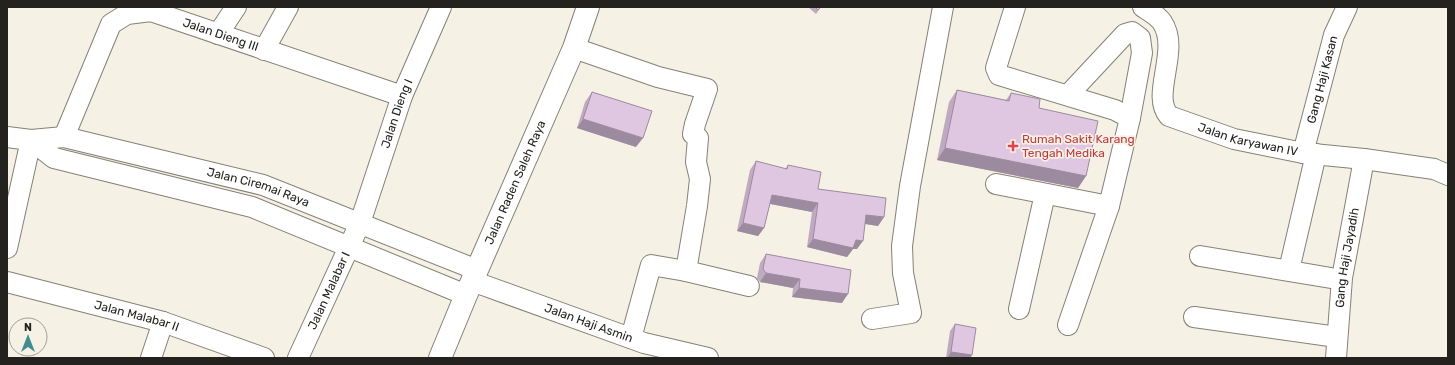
<svg xmlns="http://www.w3.org/2000/svg" width="1455" height="365" font-family="Rubik,sans-serif">
<style>
.lines{fill:none;stroke-linecap:round;stroke-linejoin:round}
.minor-casing{stroke:#868176;stroke-width:22}
.major-casing{stroke:#868176;stroke-width:24}
.minor{stroke:#fff;stroke-width:20}
.major{stroke:#fff;stroke-width:22}
.wall{fill:#c0aac2}
.shaded-wall{fill:#9c8b9e}
.building{fill:#dfc6e1;stroke:#9c8b9e}
.health-dot{fill:#e0444e;stroke:#f6f1e5;stroke-width:1.5}
.labels{text-anchor:middle;dominant-baseline:central;stroke-width:3.5;stroke-linejoin:round;paint-order:stroke}
.street-label{font-size:12px;fill:#24221e;stroke:#f6f1e5}
.health-label{font-size:12px;fill:#be3a42;stroke:#f6f1e5;text-anchor:start}
</style>
<rect width="100%" height="100%" fill="#f6f1e5"/>
<g class="lines">
<defs>
<g id="minor">
<polyline points="1015,7 996,68 999,75 1115,110 1130,118 1109,206 1068,325"/>
<path id="s1" d="M1143,7c6,4 15,9 19,15 19,28 -12,73 7,94l65,23 69,14 61,6 70,10 14,6"/>
<polyline points="218,34 236,7"/>
<polyline points="574,48 658,77 707,89 695,124 693,134 698,138 696,162 700,179 697,206 686,271 651,265 631,338"/>
<polyline points="264,50 288,7"/>
<polyline points="1068,95 1125,34 1132,32 1140,38 1142,53 1130,118"/>
<path id="s2" d="M7,137l24,3 33,-3 199,48 214,85"/>
<path id="s3" d="M64,137l47,-113 16,-10 24,-3 251,85"/>
<polyline points="31,140 54,158 252,207 466,295"/>
<path id="s4" d="M1303,153l31,-118 13,-28"/>
<polyline points="996,184 1109,206"/>
<polyline points="7,248 31,140"/>
<polyline points="1200,256 1331,278"/>
<polyline points="1289,270 1316,154"/>
<polyline points="686,271 749,286"/>
<path id="s5" d="M472,281l172,62 64,15"/>
<path id="s6" d="M7,282l156,40 101,36"/>
<polyline points="1019,309 1045,194"/>
<polyline points="1194,317 1337,337"/>
<polyline points="872,319 911,313 903,273 902,246 910,186 943,7"/>
<polyline points="151,358 163,322"/>
<path id="s7" d="M298,358l62,-135 42,-127 39,-89"/>
<path id="s8" d="M1336,358l6,-80 22,-119"/>
</g>
<g id="major">
<path id="s9" d="M440,358l26,-63 108,-247 14,-41"/>
</g>
</defs>
<use href="#minor" class="minor-casing"/>
<use href="#major" class="major-casing"/>
<use href="#minor" class="minor"/>
<use href="#major" class="major"/>
</g>
<g class="wall">
<polygon points="808,7 821,7 816,14"/>
<polygon points="957,90 1006,100 1011,93 1039,108 1086,176 1078,188 937,160 949,102"/>
<polygon points="592,92 636,147 577,128 585,102"/>
<polygon points="756,161 785,169 788,165 818,189 884,217 878,226 865,224 857,249 853,249 847,257 807,247 812,212 770,204 764,228 758,236 737,231 750,170"/>
<polygon points="766,254 842,303 792,297 793,288 760,282 757,278 760,263"/>
<polygon points="955,324 972,355 970,358 946,358 950,331"/>
</g>
<g class="shaded-wall">
<polygon points="583,119 643,138 636,147 577,128"/>
<polygon points="945,148 1086,176 1078,188 937,160"/>
<polygon points="772,195 818,203 812,212 766,203"/>
<polygon points="866,215 884,217 878,226 860,223"/>
<polygon points="743,223 764,228 758,236 737,231"/>
<polygon points="813,239 856,240 863,241 857,249 853,249 847,257 807,247"/>
<polygon points="766,273 800,279 793,288 760,282"/>
<polygon points="799,288 848,294 842,303 792,297"/>
<polygon points="951,352 972,355 970,358 947,358"/>
</g>
<g class="building">
<polygon points="815,7 821,7 818,10"/>
<polygon points="957,90 1009,101 1011,93 1040,99 1039,108 1098,121 1086,176 945,148"/>
<polygon points="592,92 652,111 643,138 583,119"/>
<polygon points="756,161 787,169 788,165 821,172 818,189 886,198 884,217 866,215 863,241 856,240 853,248 813,239 818,203 772,195 764,228 743,223"/>
<polygon points="766,254 851,270 848,294 799,288 800,279 766,273 763,269"/>
<polygon points="955,324 976,328 972,355 951,352"/>
</g>
<path class="health-dot" d="M1011 140h4v4h4v4h-4v4h-4v-4h-4v-4h4z"/>
<g class="labels">
<g class="street-label">
<text stroke="none"><textPath href="#s3" startOffset="239">Jalan Dieng III</textPath></text>
<text stroke="none"><textPath href="#s4" startOffset="76">Gang Haji Kasan</textPath></text>
<text stroke="none"><textPath href="#s7" startOffset="264">Jalan Dieng I</textPath></text>
<text stroke="none"><textPath href="#s1" startOffset="204">Jalan Karyawan IV</textPath></text>
<text stroke="none"><textPath href="#s9" startOffset="191">Jalan Raden Saleh Raya</textPath></text>
<text stroke="none"><textPath href="#s2" startOffset="258">Jalan Ciremai Raya</textPath></text>
<text stroke="none"><textPath href="#s8" startOffset="101">Gang Haji Jayadih</textPath></text>
<text stroke="none"><textPath href="#s7" startOffset="74">Jalan Malabar I</textPath></text>
<text stroke="none"><textPath href="#s6" startOffset="134">Jalan Malabar II</textPath></text>
<text stroke="none"><textPath href="#s5" startOffset="124">Jalan Haji Asmin</textPath></text>
</g>
<g class="health-label">
<text x="1022" y="139">Rumah Sakit Karang<tspan x="1022" dy="14">Tengah Medika</tspan></text>
</g>
</g>
<rect width="1455" height="365" fill="none" stroke="#24221e" stroke-width="16"/>
<g transform="translate(28 337)"><circle r="19" fill="#f6f1e5" stroke="#a29e95"/>
<path d="M0-3L7 15L0 10L-7 15Z" fill="#438b91"/>
<text y="-6" font-size="11" font-weight="bold" text-anchor="middle" fill="#24221e">N</text>
</g>
</svg>
